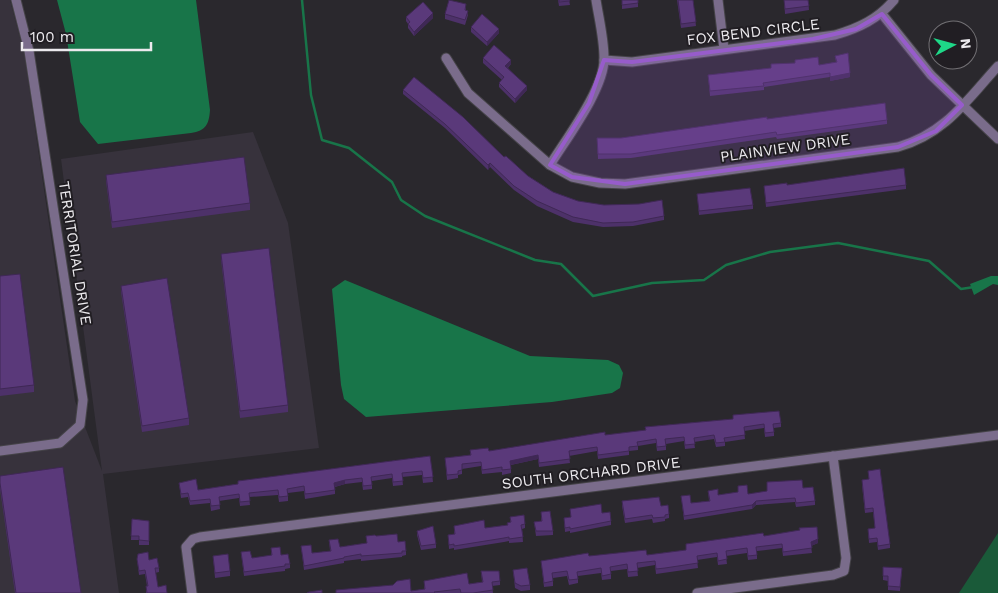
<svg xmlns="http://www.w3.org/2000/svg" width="998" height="593" font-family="'Work Sans',sans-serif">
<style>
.built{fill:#37323c}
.green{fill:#1a5a39}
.water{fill:#187549}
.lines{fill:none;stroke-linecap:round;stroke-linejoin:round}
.stream{stroke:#187549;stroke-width:2.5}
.street-casing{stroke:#454348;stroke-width:11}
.street{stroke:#7a6c8b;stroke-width:9}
.wall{fill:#4d3169}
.shaded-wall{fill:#3f2855}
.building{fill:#5a397a;stroke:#3f2855}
.marked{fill:#975ccb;fill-opacity:0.2;stroke:#975ccb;stroke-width:4;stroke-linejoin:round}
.labels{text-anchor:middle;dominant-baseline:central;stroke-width:4;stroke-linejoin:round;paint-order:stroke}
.street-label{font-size:15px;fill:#eceaee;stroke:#211e23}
</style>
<rect width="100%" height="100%" fill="#2a282d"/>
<polygon class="built" points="0,0 10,0 24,53 75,401 102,471 61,159 253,132 288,223 319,448 103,474 119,593 0,593"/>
<polygon class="green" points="998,533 998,593 959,593"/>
<g class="water">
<path d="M57,0h139l14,110c-1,14 -4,21 -19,23l-93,11 -18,-22 -14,-88z"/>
<polygon points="991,276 998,276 998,285 993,284 974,295 970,284"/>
<polygon points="345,280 530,356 608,360 619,365 623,373 620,388 612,393 552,402 366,417 344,399 341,385 332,289"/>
</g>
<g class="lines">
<polyline class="stream" points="302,0 311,95 322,140 349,148 392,182 401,200 425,216 535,260 561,264 593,296 652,283 704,280 726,265 770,252 838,243 929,261 961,289 974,287"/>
<defs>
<g id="street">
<polyline points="718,0 724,49"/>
<polyline points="882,14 931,75 998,139"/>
<path d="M446,58l22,35 82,72 22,12 28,6 25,1 273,-37c47,-13 69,-47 100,-81"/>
<path d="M604,60l28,2 203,-27c24,-7 43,-16 59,-35"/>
<path d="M550,165c16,-26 55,-77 54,-107 0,-19 -5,-39 -8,-58"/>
<polyline points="0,451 60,443 80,425 83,400 29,51 16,0"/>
<polyline points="192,593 186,547 193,539 200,537 998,435"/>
<polyline points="697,593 833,575 844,571 846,558 833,456"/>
</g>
</defs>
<use href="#street" class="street-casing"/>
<use href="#street" class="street"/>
</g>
<g class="wall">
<polygon points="558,0 569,0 570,5 559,6"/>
<polygon points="622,0 638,0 638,7 622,9"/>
<polygon points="677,0 693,0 696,26 681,28"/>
<polygon points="784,0 808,0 809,10 785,14"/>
<polygon points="466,8 466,10 468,15 465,25 445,19 445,14"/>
<polygon points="406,17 433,18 414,36 408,28 408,24 406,21"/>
<polygon points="471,27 499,33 487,46 471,32"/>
<polygon points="835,56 850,77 830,81 830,77 764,87 764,90 710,96 708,75 771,68 771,64 819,65 836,62"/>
<polygon points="483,58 511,64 508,68 527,90 515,103 499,87 499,83 502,80 483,63"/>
<polygon points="403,90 504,157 528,176 553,192 578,201 664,216 664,220 633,226 603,227 573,222 537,206 514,190 490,167 488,170 445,128 403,94"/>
<polygon points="767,119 887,120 887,124 777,139 776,137 631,158 598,159 597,138 621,138"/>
<polygon points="106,175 250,203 250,210 112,228 106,181"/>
<polygon points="787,185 906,185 906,189 766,207 764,186"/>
<polygon points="697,194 753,205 753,209 699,215"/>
<polygon points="221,254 288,405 288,412 240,418 221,260"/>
<polygon points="0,276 34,385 34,392 0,396"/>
<polygon points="121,286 189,418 189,425 142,432 121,292"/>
<polygon points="733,415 781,423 781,427 774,428 774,436 765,437 764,428 744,431 745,439 725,442 725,446 716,447 714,439 694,442 695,448 685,449 684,441 666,444 666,450 657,451 656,443 638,446 638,450 629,451 629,455 598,459 597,451 569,456 570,463 539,467 538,459 511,465 511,473 502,475 502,472 482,474 481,466 462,469 462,474 458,475 458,478 447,480 445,458 470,455 470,450 489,451 645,431 645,427 733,419"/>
<polygon points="430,456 433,482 423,483 422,475 402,477 403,485 393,486 392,478 372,481 372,489 363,490 362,482 345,484 335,487 335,494 305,499 304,491 288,493 288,501 279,502 278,495 249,497 250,505 240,506 239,498 219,501 220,509 211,511 210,503 190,505 188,497 181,498 179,483 198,490 238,484 238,481"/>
<polygon points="868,471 890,544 890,548 878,550 877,542 869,543 868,529 875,528 873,512 865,513 862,485 862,480 869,479"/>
<polygon points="0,476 81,593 15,593 0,489"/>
<polygon points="738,486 748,494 803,488 815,501 815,505 796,507 795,502 756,505 752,509 684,520 681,496 691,503 709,501 708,491 718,495 738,492"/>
<polygon points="622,501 661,506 669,514 669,518 665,519 665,521 653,523 652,519 625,523 622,506"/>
<polygon points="570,509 602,513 611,521 611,525 570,533 570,531 565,532 564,518 571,517"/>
<polygon points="541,512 553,531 553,535 536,536 534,522 541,521"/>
<polygon points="510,517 525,524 525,528 522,529 523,542 509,543 509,541 504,542 454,550 454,548 449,549 448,535 454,534 454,526 485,528 507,525 510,522"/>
<polygon points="132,519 149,521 149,545 139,545 139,540 131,540"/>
<polygon points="417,531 436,544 436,548 421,550 417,535"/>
<polygon points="366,536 376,536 398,542 406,551 406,555 402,556 402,557 361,561 361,559 344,561 344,563 304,570 301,546 312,553 330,551 329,540 340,547 367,543"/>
<polygon points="764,536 818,543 811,546 812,553 783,556 782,548 757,551 757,559 748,560 747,553 726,556 727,564 718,565 717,557 697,560 698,568 656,574 655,565 637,568 638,576 628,577 627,569 611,571 611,579 602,580 601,573 578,576 578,583 569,585 567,576 553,578 553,586 544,587 541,561 589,556 647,555 686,550 686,544"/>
<polygon points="271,548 281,555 290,564 290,568 285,569 285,571 244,576 241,552 252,558 271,556"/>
<polygon points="213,556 230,571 230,576 215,578"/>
<polygon points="137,559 149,560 159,568 159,572 155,573 158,587 167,593 146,593 146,586 147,586 145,574 139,575"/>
<polygon points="883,567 902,568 900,591 888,590 888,581 883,580"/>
<polygon points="513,570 530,585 530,590 521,591 515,588"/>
<polygon points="481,571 500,581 500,585 492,586 493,593 336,593 411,591 424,589 424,581 469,584 482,582"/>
</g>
<g class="shaded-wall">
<polygon points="433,13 433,18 414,36 414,32"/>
<polygon points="499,29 499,33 487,46 487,42"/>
<polygon points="511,60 511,64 505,70 505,66"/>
<polygon points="850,73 850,77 830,81 830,77"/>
<polygon points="527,86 527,90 515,103 515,99"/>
<polygon points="490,163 490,167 488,170 488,165"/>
<polygon points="538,455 538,459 510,465 510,461"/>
<polygon points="345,480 345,484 334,487 334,483"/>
<polygon points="756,501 756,505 752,509 752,505"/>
<polygon points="818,539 818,543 811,546 811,542"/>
</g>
<g class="building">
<polygon points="449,0 466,4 465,10 468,11 465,20 445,14"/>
<polygon points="559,0 569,0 570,1 559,2"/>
<polygon points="622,0 638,0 638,3 622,5"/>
<polygon points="678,0 693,0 696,22 681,24"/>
<polygon points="784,0 808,0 809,6 785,9"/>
<polygon points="423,2 433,13 414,32 408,24 410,22 406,17"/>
<polygon points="482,14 499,29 487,42 471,27"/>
<polygon points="494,45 511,60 505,66 527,86 515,99 499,83 504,77 483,58"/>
<polygon points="848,53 850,73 830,77 830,73 763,83 764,86 710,91 708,75 771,68 771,64 795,63 795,60 818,57 819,65 837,62 835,56"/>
<polygon points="414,77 463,117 504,157 506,156 528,176 553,192 578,201 604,205 639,204 662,200 664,216 633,222 603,223 573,217 537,201 514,186 490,163 488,165 445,124 403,90"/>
<polygon points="885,103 887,120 777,135 776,132 631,154 598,154 597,138 621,138 767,117 767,119"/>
<polygon points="244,157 250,203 112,222 106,175"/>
<polygon points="904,168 906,185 766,203 764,186 787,183 787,185"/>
<polygon points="750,188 753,205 699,211 697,194"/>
<polygon points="269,248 288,405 240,411 221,254"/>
<polygon points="20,274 34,385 0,389 0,276"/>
<polygon points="167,278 189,418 142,426 121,286"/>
<polygon points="779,411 781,423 773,424 774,432 765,433 764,424 744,427 745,435 724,438 725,442 716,443 714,435 694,438 695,444 685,445 684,437 665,439 666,446 657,447 656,439 637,442 638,446 629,447 629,451 598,455 597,447 569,451 570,459 539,463 538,455 510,461 511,469 502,470 502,467 482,470 481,462 462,464 462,470 458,471 458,474 447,475 445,458 471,455 470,450 488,448 489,451 605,432 605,435 646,430 645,427 733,419 733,415"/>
<polygon points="430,456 433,477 423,478 422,471 402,473 403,481 393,482 392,474 371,477 372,485 363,486 362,478 345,480 334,483 335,490 314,493 305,494 304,486 287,489 288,496 279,497 278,490 249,493 250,501 240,502 239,494 219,497 220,505 211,506 210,499 190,501 188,493 181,494 179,483 196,479 198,490 238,484 238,481"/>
<polygon points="63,467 81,593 16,593 0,483 0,476"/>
<polygon points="880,469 890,544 878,546 877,538 869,539 868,529 875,528 873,508 865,509 862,480 869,479 868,471"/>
<polygon points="802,480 803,488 813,487 815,501 796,503 795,498 756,501 752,505 684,516 681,496 690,495 691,503 710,501 708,491 718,489 718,495 738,492 738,486 747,485 748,494 767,491 767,482"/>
<polygon points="659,497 661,506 668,505 669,514 665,515 665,517 653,518 652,515 625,519 622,501"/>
<polygon points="601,504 602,513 610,512 611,521 570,529 570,527 565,528 564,518 571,517 570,509"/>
<polygon points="550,511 553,531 536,531 534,522 542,521 541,512"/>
<polygon points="524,515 525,524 521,525 523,537 509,539 509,537 504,538 454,546 454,544 449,545 448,535 455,534 454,526 484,520 485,528 508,525 507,523 511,522 510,517"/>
<polygon points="132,519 149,521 149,541 139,540 139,536 131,536"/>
<polygon points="433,526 436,544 421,546 417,531"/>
<polygon points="817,527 818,539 811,542 812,548 783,552 782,544 756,547 757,555 748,556 747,548 726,551 727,559 718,561 717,553 697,556 698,563 665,568 656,569 655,561 637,563 638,571 628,572 627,564 610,567 611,574 602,576 601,568 577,572 578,579 569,580 567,571 552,573 553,581 544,583 541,561 588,553 589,556 646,550 647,555 686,550 686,544 763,533 764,536 800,530 799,528"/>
<polygon points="397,534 398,542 405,541 406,551 402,551 402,553 361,556 361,554 344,557 344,558 304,566 301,546 311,545 312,553 331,551 329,540 338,539 340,547 367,543 366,536 375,535 376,536"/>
<polygon points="280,547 281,555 288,554 290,564 285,564 285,566 244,572 241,552 250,551 252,558 272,555 271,548"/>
<polygon points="148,552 149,560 157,558 159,568 155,568 158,587 166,585 167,593 147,593 146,586 148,586 145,570 139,571 137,559 138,554"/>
<polygon points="228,554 230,571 215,573 213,556"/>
<polygon points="883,567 902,568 900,587 888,586 888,576 883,576"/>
<polygon points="527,568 530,585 521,586 515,583 513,570"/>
<polygon points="481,571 499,571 500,581 492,582 493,590 473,593 461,593 460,589 434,592 435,593 336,593 336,590 393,585 397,581 410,579 411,591 425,589 424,581 467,573 469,584 483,582"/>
<polygon points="322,590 322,593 307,593 309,592"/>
</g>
<path class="marked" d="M882,14l49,61 31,30 -26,26 -38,16 -273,37 -53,-7 -22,-12 39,-62 15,-43 28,2 181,-23 43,-10z"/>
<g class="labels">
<g class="street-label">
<text transform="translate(753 32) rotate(-7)">FOX BEND CIRCLE</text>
<text transform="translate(785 148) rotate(-8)">PLAINVIEW DRIVE</text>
<text transform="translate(75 253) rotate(81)">TERRITORIAL DRIVE</text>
<text transform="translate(591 473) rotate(-7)">SOUTH ORCHARD DRIVE</text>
</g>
</g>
<g transform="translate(953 45) rotate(84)"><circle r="24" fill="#211e23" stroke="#727074"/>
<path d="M0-4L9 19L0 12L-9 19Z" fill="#1ed888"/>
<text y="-8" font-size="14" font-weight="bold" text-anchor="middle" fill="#eceaee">N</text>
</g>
<path d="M22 42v8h129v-8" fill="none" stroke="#eceaee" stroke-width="2.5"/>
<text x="30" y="42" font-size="15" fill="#eceaee" stroke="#211e23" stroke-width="4" paint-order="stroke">100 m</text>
</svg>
